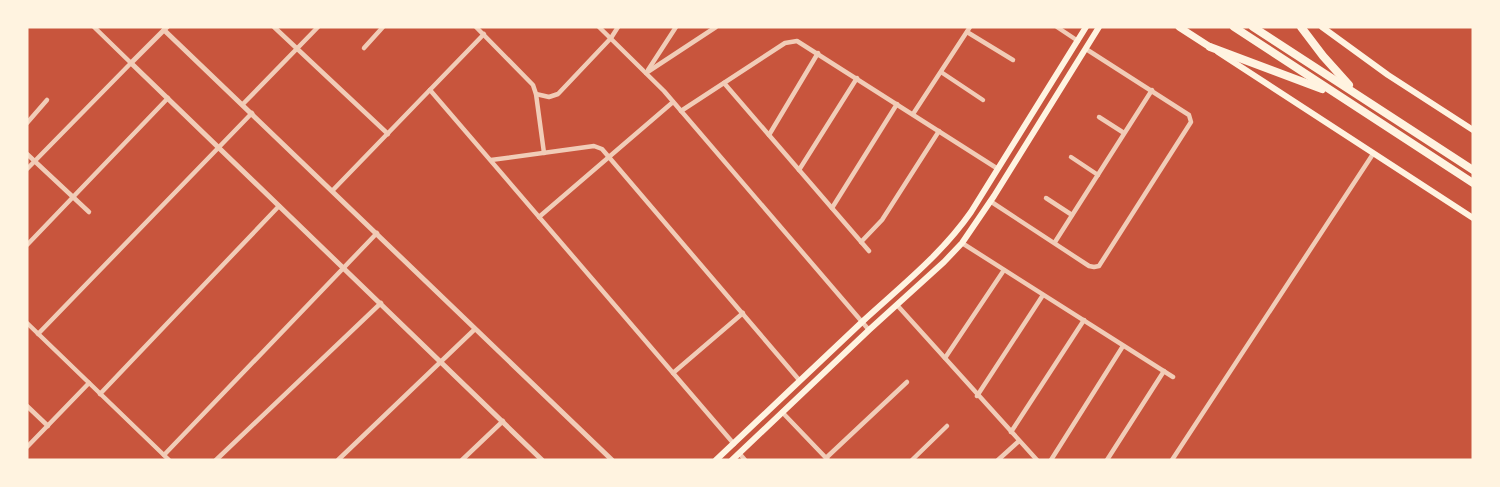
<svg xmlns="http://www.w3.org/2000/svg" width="1500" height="487" font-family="Bitter,serif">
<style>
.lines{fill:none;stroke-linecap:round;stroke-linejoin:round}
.minor{stroke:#f1ccb7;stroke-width:4.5}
.tertiary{stroke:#f1ccb7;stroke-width:5}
.secondary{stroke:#fff3e0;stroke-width:6}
.primary{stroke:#fff3e0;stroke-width:7}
.motorway{stroke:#fff3e0;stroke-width:8}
</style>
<rect width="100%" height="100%" fill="#c8553d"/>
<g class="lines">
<g class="minor">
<polyline points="274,27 388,134"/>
<polyline points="476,27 533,85 536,94 544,153"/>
<polyline points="599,27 664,91 869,330"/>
<polyline points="1057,27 1078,41"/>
<polyline points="967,32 1013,60"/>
<polyline points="364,48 383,27"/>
<polyline points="648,70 676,27"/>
<polyline points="941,72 983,100"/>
<polyline points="646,73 716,27"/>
<polyline points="724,83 869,251"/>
<polyline points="430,90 734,444"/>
<polyline points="536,94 549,97 558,94 611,38 618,27"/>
<polyline points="243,104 318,27"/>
<polyline points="681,111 785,43 797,41 998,169"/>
<polyline points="913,114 970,27"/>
<polyline points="1099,117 1124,133"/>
<polyline points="27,123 47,100"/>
<polyline points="769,135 818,53"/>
<polyline points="27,154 89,212"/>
<polyline points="1071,157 1098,175"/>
<polyline points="491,160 594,146 602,149 800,381"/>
<polyline points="27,169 131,63 94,27"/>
<polyline points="799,170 857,78"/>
<polyline points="333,190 484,34"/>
<polyline points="1046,198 1072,215"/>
<polyline points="990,201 1089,266 1094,267 1099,266 1191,122 1189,115 1086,49"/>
<polyline points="832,208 897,104"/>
<polyline points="539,217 673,102"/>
<polyline points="861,242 882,220 939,131"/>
<polyline points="1055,242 1152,90"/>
<polyline points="962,243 1173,377"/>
<polyline points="27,245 168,98"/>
<polyline points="897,305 1037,460"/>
<polyline points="27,323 169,460"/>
<polyline points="38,334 252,113"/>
<polyline points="945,358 1004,270"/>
<polyline points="673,373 743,313"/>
<polyline points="100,394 279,206"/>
<polyline points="977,396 1043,295"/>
<polyline points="27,406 48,426"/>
<polyline points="782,412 828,460"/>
<polyline points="1011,432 1084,320"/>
<polyline points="27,447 89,383"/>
<polyline points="739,453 745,460"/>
<polyline points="164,455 377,233"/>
<polyline points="826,458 907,382"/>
<polyline points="216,460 381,303"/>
<polyline points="338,460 475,329"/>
<polyline points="462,460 503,421"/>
<polyline points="912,460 947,426"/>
<polyline points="998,460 1019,441"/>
<polyline points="1051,460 1123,346"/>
<polyline points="1107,460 1164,371"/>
<polyline points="1172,460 1373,154"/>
</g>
<g class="tertiary">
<polyline points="167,27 131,63 542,460"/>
<polyline points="164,30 612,460"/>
</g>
<g class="secondary">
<polyline points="1322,27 1388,75 1473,130"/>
<polyline points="1218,52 1473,218"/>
<path d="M716,460c49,-46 97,-92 146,-138 38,-35 79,-67 109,-110l115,-185"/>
<polyline points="732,460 869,330 944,262 962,243 994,196 1099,27"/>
</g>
<polyline class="primary" points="1179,27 1210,47"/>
<g class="motorway">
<polyline points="1234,27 1473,183"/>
<polyline points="1253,27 1473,170"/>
<polyline points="1301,27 1323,56 1349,85"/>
<polyline points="1210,47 1322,89"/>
</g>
</g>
<rect width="1500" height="487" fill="none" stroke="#fff3e0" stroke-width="57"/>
</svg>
